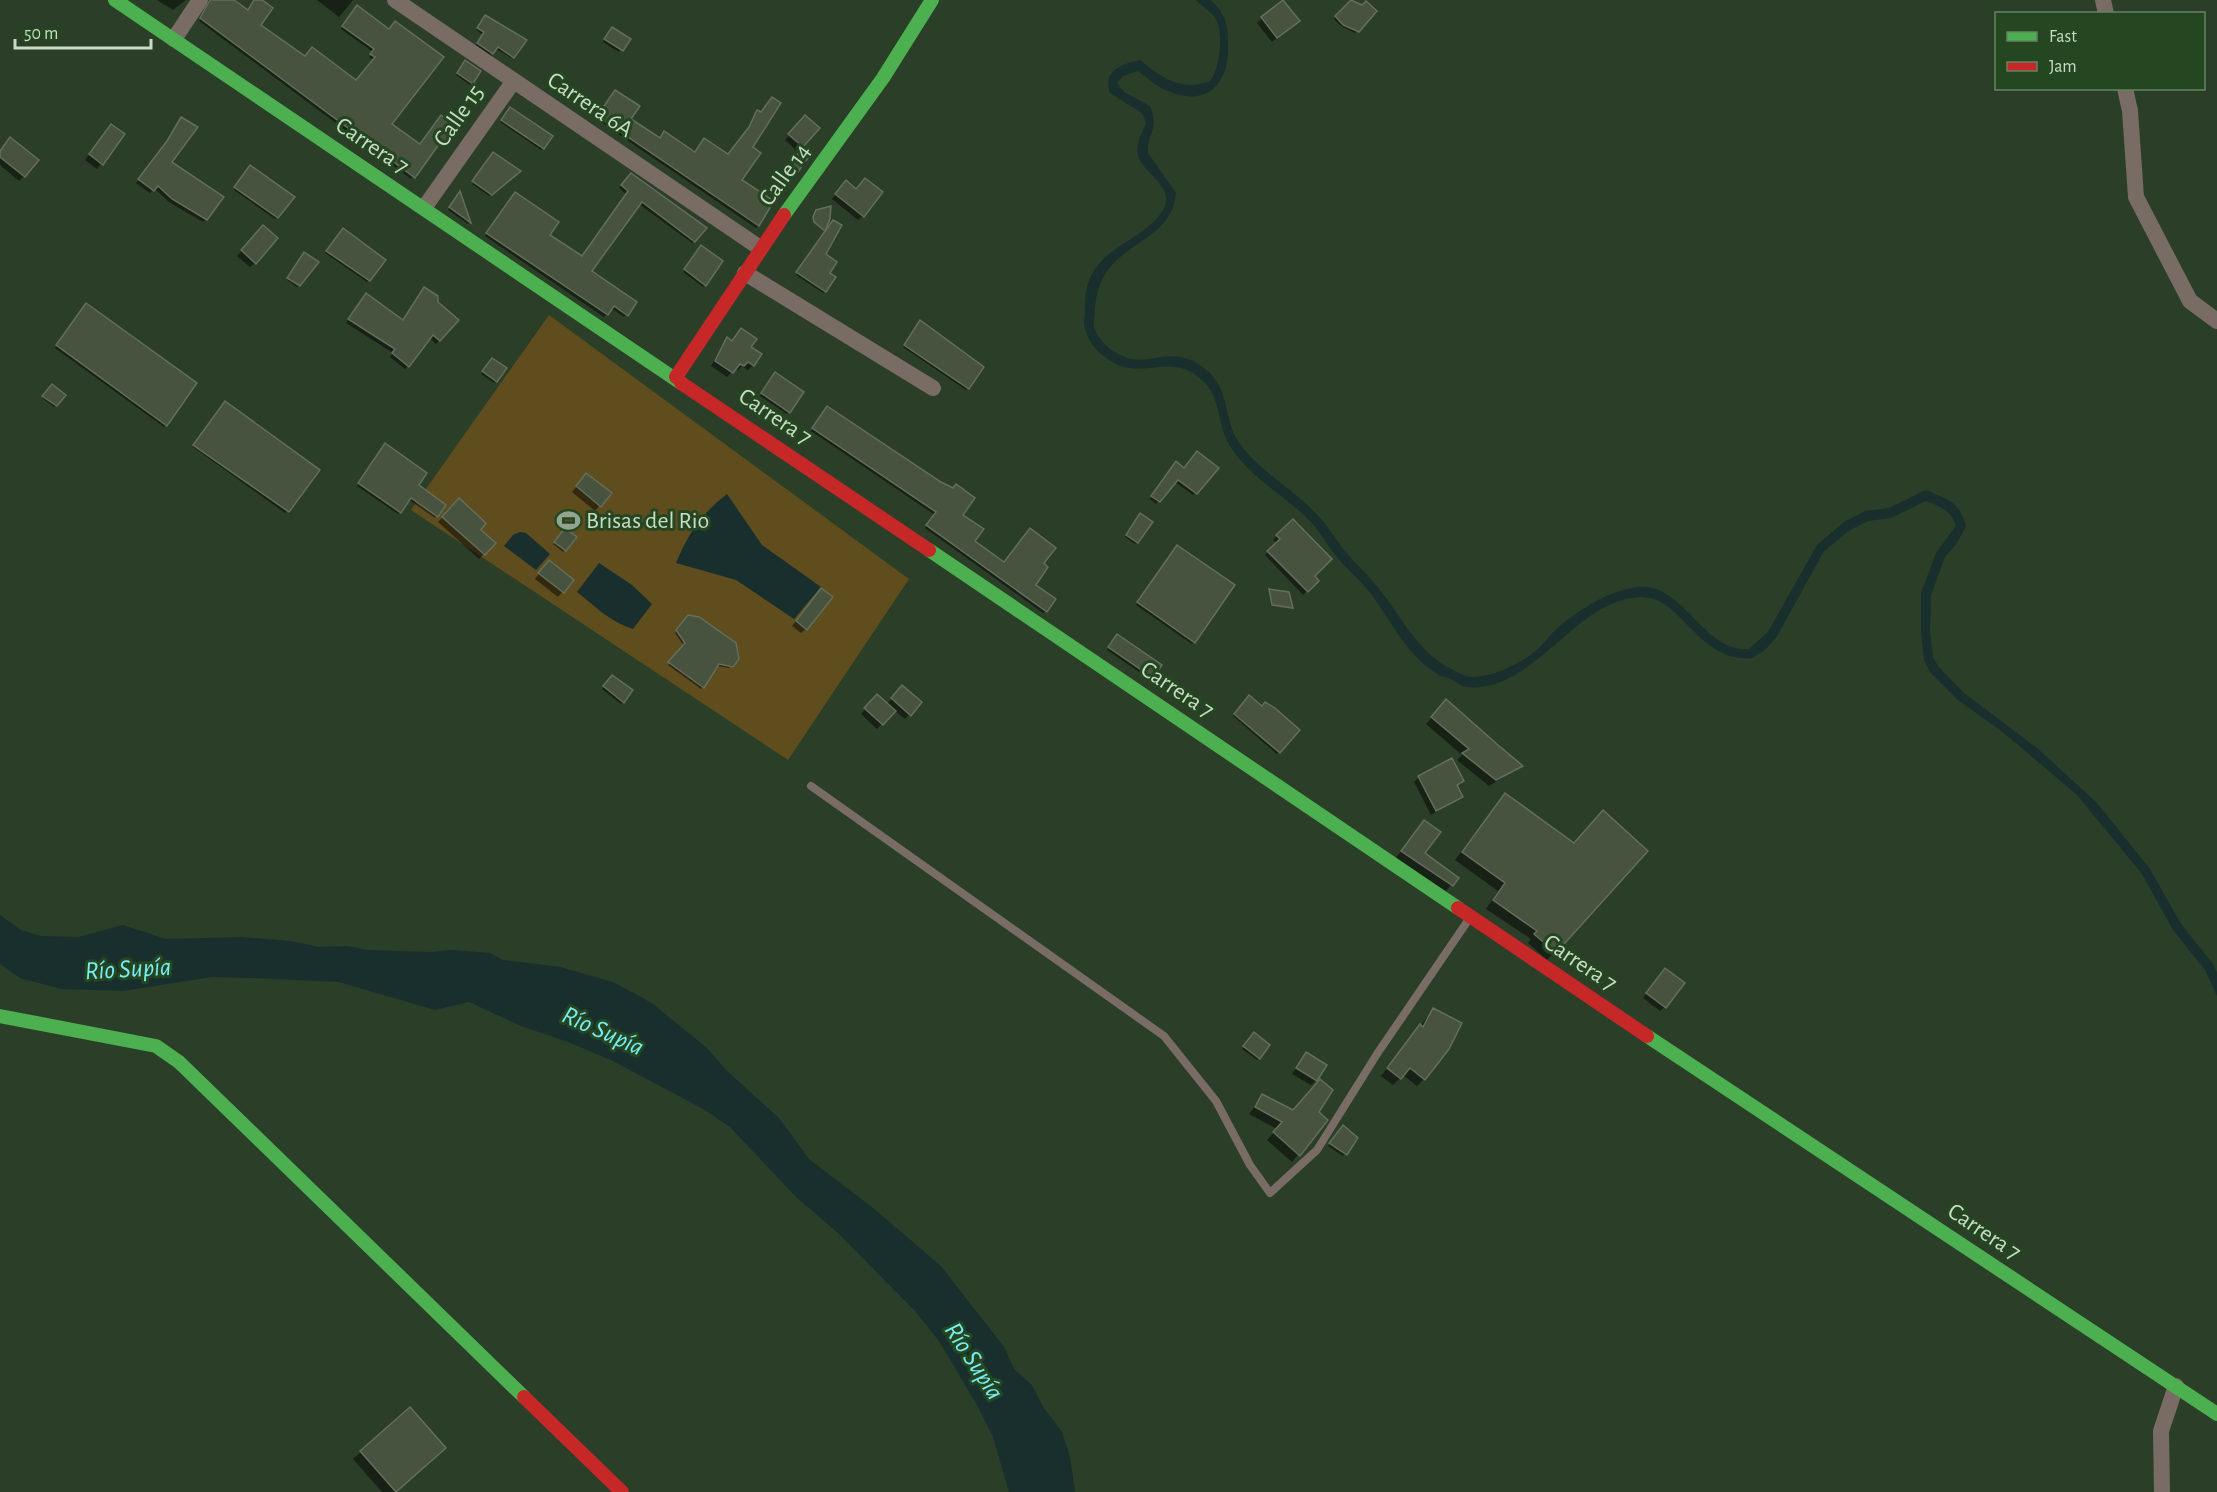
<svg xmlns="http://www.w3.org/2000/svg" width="2217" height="1492" font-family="'Alegreya Sans',sans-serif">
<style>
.green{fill:#5f4d1e}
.water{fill:#182f2e}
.shadow{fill:#0007}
.building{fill:#47523f;stroke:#636e5b;stroke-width:1.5}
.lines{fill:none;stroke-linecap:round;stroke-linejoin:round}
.lane{stroke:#786c64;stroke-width:8}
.street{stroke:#786c64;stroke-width:16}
.fast{stroke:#4caf50;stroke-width:14}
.jam{stroke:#c62828;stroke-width:14}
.labels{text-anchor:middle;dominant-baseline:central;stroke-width:6;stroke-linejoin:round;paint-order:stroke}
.street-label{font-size:24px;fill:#c8dbc5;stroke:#244620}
.poi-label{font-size:24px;fill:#c8dbc5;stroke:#244620;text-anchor:start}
.water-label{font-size:26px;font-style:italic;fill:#77eef7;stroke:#244620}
</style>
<rect width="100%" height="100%" fill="#2b3e28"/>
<polygon class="green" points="549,315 909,579 788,760 411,510"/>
<g class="water">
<path d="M1196,0h14c18,15 18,28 18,49 0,37 -23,58 -60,42 -11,-4 -21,-13 -30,-20l-15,5 -6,7 7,9 26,14c10,26 -4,27 -2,47l28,40c-6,58 -78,45 -81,118 0,6 -2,11 -1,16 3,10 11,19 19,24 31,20 45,-2 75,8 8,2 16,9 22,14 20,20 14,49 30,71 21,29 57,47 80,74 11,12 18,26 29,38 10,11 22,22 31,34 24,30 37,62 73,80 9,4 14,8 24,7 23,-3 49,-16 65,-32 5,-5 9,-11 14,-16 23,-19 52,-39 83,-42 45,-4 64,66 110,62l19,-17 49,-87 27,-23 21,-11 24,-3 37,-18c22,10 33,11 40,36l-9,17 -12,14 -14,38 -1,35 3,27 5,9 26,27 73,55 59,54 54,67 31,55 32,40 4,9v23l-12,-26 -32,-40 -31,-56 -65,-79 -73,-62 -46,-33 -28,-28 -6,-12 -3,-29v-38l15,-40 20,-27c-5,-16 -16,-20 -30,-25l-35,17 -23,3 -18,9 -26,21 -48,87 -11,12 -13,8c-54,5 -70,-62 -111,-61 -66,1 -107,98 -175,90 -5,-1 -10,-5 -15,-8 -5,-2 -11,-3 -15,-6 -29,-18 -43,-49 -62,-75 -9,-13 -20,-23 -31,-34 -12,-12 -20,-28 -31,-41 -25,-26 -60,-44 -80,-74 -15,-20 -10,-50 -28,-67 -33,-33 -60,1 -95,-22 -12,-8 -20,-17 -24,-31 -2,-7 0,-15 0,-23 0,-62 59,-60 79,-98 11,-22 -22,-35 -26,-53 -3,-12 5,-22 8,-33l-4,-9 -32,-20c-7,-23 10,-28 30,-33 22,18 41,32 70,21 10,-11 13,-47 7,-60 -4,-9 -15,-14 -21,-21z"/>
<path d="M727,494l35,51 59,42 -27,32 -58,-39 -60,-17c12,-29 26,-50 51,-69z"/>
<polygon points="520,532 526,533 550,554 536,570 504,546 513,535"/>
<path d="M599,563l33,22 20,19 -19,25c-24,-8 -37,-22 -56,-37z"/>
<polygon points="0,915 21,930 41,936 78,937 123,925 166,939 242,937 291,941 319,947 348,946 367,950 430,952 451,950 490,953 503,960 560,967 613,982 632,992 653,1004 707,1048 726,1070 779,1118 809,1159 873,1208 941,1266 1004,1347 1014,1369 1031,1384 1044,1408 1062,1432 1070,1457 1075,1492 1009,1492 993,1437 977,1405 939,1341 915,1311 838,1233 796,1197 730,1127 705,1110 613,1061 568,1042 521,1026 469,1002 435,1010 339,982 253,978 212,977 123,991 61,989 20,978 0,964"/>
</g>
<g class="shadow">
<polygon points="157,0 186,0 173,10"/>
<polygon points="212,0 232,0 247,11 255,0 259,0 259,25 305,58 356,82 373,60 369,57 373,52 341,29 355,10 389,30 390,124 419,145 454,127 411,179 199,21"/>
<polygon points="317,0 353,0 339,17"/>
<polygon points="1352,1 1375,12 1355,33 1341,26 1334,19"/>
<polygon points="1283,2 1293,25 1272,42 1257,23"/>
<polygon points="484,19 525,41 511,58 495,48 490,55 476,45 483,35 476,30"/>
<polygon points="611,31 629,40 619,52 603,42"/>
<polygon points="464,64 472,83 470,85 456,75"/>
<polygon points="613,94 629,119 659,139 695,153 728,156 751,148 740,180 772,202 758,225 756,228 596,119"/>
<polygon points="508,111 543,148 541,150 500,122"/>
<polygon points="806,117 818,129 797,151 785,140"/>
<polygon points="107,131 123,134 97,169 85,160"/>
<polygon points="165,146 170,163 206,219 203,222 169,202 154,188 150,193 136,183"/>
<polygon points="0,151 24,176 19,181 0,165"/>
<polygon points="491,155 519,171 489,196 472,184"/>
<polygon points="798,156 794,175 792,177 786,173"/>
<polygon points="249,169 293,197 275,219 234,190"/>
<polygon points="631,175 694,241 692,243 639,204 590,272 626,315 624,317 611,308 604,317 485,236 513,196 548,236 581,258 627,195 619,188"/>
<polygon points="841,187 863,216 858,220 832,199"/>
<polygon points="460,194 469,222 468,224 448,210"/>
<polygon points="264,227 255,263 250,267 237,256"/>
<polygon points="341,231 369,280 367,282 325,253"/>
<polygon points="825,233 824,255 828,273 834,278 823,293 796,275"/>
<polygon points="699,249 705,285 703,287 683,272"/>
<polygon points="302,256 317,263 297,287 287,280"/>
<polygon points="421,293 434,300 457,320 436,344 430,338 405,369 390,357 393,353 346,323 363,298 402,321"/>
<polygon points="84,307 166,425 164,427 55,348"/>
<polygon points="918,324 982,367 966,390 903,347"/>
<polygon points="727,339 749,347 753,365 748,370 742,366 738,370 735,368 727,377 711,366"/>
<polygon points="490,361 496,381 494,383 481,374"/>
<polygon points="773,376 802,392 787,414 760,396"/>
<polygon points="52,386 64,395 54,407 42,398"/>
<polygon points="223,405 318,470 285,513 193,447"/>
<polygon points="825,410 953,490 973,542 1004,563 1042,564 1034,586 1046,611 1043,613 925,528 935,515 811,431"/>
<polygon points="383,447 417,486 436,516 435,518 408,499 398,514 357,486"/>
<polygon points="1173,465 1184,470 1217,469 1193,495 1175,482 1156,504 1150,499"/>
<polygon points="582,480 610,493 595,511 572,492"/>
<polygon points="459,500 478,530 494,543 479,559 438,522"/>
<polygon points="1139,517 1137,542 1135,544 1125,537"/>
<polygon points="1293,521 1312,576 1317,581 1303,595 1265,555 1277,543 1273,540"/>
<polygon points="565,530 575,537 563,552 553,544"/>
<polygon points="1175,549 1194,642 1192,644 1136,605"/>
<polygon points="544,567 572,580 558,597 535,579"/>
<polygon points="1269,591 1288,593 1291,607 1271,606"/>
<polygon points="817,595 806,629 801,633 792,626"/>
<polygon points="686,619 737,658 729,668 716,666 701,689 668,665 684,646 675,633"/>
<polygon points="1115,638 1160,665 1149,679 1107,650"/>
<polygon points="613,677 623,702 621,704 602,689"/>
<polygon points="898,691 909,715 905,719 894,710 877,729 861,714 877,696 887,704"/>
<polygon points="1250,697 1298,730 1277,754 1233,716"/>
<polygon points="1440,708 1521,766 1489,786 1457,760 1462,755 1426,724"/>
<polygon points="1419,777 1462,781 1456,787 1461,797 1431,815 1414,782"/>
<polygon points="1505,795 1574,845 1646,851 1547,960 1528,943 1531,939 1486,909 1498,891 1455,860"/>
<polygon points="1424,822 1423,854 1457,878 1444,893 1394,860"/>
<polygon points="1660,975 1665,1007 1660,1011 1643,998"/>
<polygon points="1433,1010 1424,1079 1417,1086 1403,1075 1393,1085 1381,1076"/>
<polygon points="1255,1034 1268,1045 1257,1060 1242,1049"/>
<polygon points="1306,1054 1316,1080 1311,1085 1292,1074"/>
<polygon points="1263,1096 1292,1112 1317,1112 1326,1120 1292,1162 1267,1140 1277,1129 1249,1114"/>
<polygon points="1341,1129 1356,1138 1343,1156 1328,1146"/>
<polygon points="361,1452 436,1456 395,1492 382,1492 353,1459"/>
</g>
<g class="building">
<polygon points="210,0 234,0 248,10 254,0 262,0 273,8 261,25 305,56 312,47 356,80 375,57 370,54 374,49 342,26 357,5 389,29 395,21 444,57 392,124 420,144 441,115 456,126 445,142 442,140 415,178 200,18"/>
<polygon points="1283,0 1300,21 1277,38 1261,17"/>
<polygon points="1351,0 1362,5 1366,1 1377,11 1359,32 1343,25 1335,16"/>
<polygon points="485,15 527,40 514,58 498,47 493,54 477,43 484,32 477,28"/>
<polygon points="612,27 631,39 623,51 604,39"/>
<polygon points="465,60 481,71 473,84 457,73"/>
<polygon points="615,90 640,106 631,119 660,138 664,131 695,152 704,138 728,154 749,127 757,110 761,112 772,97 781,103 753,147 761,153 742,180 774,201 759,226 597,116"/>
<polygon points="510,107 553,136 544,149 501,120"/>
<polygon points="805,115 820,128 803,147 788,134"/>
<polygon points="181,117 198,127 172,162 224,197 207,220 172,199 158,186 154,191 138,179 167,141"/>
<polygon points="111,124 125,134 103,165 89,154"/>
<polygon points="10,137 39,160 25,177 0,157 0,151"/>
<polygon points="493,152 521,171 492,195 472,181"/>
<polygon points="799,152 808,158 795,176 787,170"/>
<polygon points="250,165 295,197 278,218 234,187"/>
<polygon points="631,173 707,228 695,242 642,202 592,271 637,302 628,316 614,306 608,315 486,233 515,192 559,222 550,235 582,256 628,191 621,185"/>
<polygon points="865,178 883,192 864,217 835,194 846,180 856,189"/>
<polygon points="460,191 471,223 449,207"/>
<polygon points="831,206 830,219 825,231 814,222 813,217 816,210"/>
<polygon points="833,220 842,225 826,254 837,262 830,273 836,277 826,292 796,272"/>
<polygon points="263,225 278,238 256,264 241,250"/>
<polygon points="343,228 386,260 370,281 326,251"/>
<polygon points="701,245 723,261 706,286 684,269"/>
<polygon points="304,252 319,262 300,286 287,278"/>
<polygon points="424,287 438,296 438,302 459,320 440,341 433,335 409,367 392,353 395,349 348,319 366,293 403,320"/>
<polygon points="86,303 197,383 167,426 56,345"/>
<polygon points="920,320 984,367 969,389 904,345"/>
<polygon points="741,328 757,339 751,347 762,354 754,366 748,362 744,366 740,364 733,373 715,361 727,337 732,341"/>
<polygon points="492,358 507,368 497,382 482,371"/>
<polygon points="775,372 804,392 790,413 761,393"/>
<polygon points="52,384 66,395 57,406 42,396"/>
<polygon points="225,401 320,470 289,512 193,445"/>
<polygon points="827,406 941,482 953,488 956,484 975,498 963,515 984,529 975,541 1004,562 1030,528 1056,548 1044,563 1048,567 1036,585 1056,599 1047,612 926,525 936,512 812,428"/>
<polygon points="385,443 427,473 419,485 446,505 438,517 411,498 401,513 358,483"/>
<polygon points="1197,451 1219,468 1197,494 1178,480 1160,502 1151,496 1176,461 1184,468"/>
<polygon points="586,473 612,493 601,507 576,486"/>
<polygon points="459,498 486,523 481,530 496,543 485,555 442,517"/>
<polygon points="1140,513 1153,522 1138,543 1126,535"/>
<polygon points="1293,519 1332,559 1315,576 1319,581 1308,592 1267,551 1280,539 1276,535"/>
<polygon points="565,528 577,537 566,551 554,542"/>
<polygon points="1177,545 1235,585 1195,643 1137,602"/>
<polygon points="549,560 574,580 564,593 538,573"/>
<polygon points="821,588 833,597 807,630 796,621"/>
<polygon points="1269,589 1289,592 1293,608 1272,605"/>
<polygon points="688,615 699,617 736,643 739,659 733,667 719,664 704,688 668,662 685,643 676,630"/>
<polygon points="1117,634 1162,665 1153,678 1108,647"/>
<polygon points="612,675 633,690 624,703 603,686"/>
<polygon points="902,685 922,702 911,716 891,698"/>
<polygon points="877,694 896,711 883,725 864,708"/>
<polygon points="1249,695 1262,706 1265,702 1275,708 1300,730 1280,753 1234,714"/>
<polygon points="1446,699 1498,745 1523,766 1496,780 1462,753 1469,749 1431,717"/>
<polygon points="1452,758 1464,781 1457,785 1463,797 1436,811 1418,776"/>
<polygon points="1505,793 1574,843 1603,810 1648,851 1556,953 1534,934 1537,931 1493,900 1505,883 1462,852"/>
<polygon points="1424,820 1441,832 1425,853 1459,878 1453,886 1401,851"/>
<polygon points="1665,968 1685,983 1666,1008 1646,993"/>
<polygon points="1433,1008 1462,1023 1449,1049 1425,1080 1410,1068 1401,1079 1387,1068 1420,1024 1423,1027"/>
<polygon points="1254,1032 1270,1045 1260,1059 1243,1046"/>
<polygon points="1306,1052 1327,1065 1317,1081 1296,1068"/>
<polygon points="1320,1079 1333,1090 1319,1112 1328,1120 1300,1156 1273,1132 1282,1122 1255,1107 1262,1094 1293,1110"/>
<polygon points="1343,1125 1358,1138 1347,1155 1329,1143"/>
<polygon points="410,1407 446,1448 396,1492 360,1451"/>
</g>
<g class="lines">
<polyline class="lane" points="811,786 1164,1036 1216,1101 1250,1165 1270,1193 1317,1150 1377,1054 1469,919"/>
<g class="street">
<polyline points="395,0 760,248"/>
<polyline points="2103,0 2106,14"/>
<polyline points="174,39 200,0"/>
<polyline points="2125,88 2130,111 2136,197 2190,301 2217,321"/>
<polyline points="424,208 513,82"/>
<polyline points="745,273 933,388"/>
<polyline points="2162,1492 2161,1431 2176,1386"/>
</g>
<g class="fast">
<polyline points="115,0 681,383"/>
<polyline points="784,215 883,78 932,0"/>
<polyline points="929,550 1458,908"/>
<polyline points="0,1016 156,1046 179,1062 524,1397"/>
<polyline points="1647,1036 2217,1414"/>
</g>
<g class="jam">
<polyline points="676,377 784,215"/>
<polyline points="681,383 929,550"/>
<polyline points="1458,908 1647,1036"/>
<polyline points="524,1397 622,1492"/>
</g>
</g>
<defs>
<symbol id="stadium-bare" viewBox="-9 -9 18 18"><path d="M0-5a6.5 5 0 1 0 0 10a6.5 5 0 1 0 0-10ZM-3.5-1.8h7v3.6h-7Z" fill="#91a48e" stroke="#244620" stroke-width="2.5" paint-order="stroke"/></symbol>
</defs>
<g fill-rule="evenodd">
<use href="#stadium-bare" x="552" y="504" width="33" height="33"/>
</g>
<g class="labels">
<g class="street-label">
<text transform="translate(590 105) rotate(34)">Carrera 6A</text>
<text transform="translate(459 116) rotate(-55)">Calle 15</text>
<text transform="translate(372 146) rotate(34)">Carrera 7</text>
<text transform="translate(785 175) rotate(-54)">Calle 14</text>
<text transform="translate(775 417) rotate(34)">Carrera 7</text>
<text transform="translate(1177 690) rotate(34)">Carrera 7</text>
<text transform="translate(1580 963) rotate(34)">Carrera 7</text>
<text transform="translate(1984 1232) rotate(34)">Carrera 7</text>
</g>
<g class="poi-label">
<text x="586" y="521">Brisas del Rio</text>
</g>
<g class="water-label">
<text transform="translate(128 969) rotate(-3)">Río Supía</text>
<text transform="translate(603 1031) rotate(24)">Río Supía</text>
<text transform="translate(974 1361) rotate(57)">Río Supía</text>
</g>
</g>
<rect x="1995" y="12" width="210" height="78" fill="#244620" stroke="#668262" stroke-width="1.5"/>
<rect x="2007" y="32" width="30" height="9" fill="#4caf50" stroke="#668262" stroke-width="1.5"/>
<text x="2049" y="42" font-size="18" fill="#c8dbc5">Fast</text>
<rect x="2007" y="62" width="30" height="9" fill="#c62828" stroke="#668262" stroke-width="1.5"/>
<text x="2049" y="72" font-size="18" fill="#c8dbc5">Jam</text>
<path d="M15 39v9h136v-9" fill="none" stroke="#c8dbc5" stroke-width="3"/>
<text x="24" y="39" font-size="18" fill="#c8dbc5" stroke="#244620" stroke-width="4.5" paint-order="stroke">50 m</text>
</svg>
